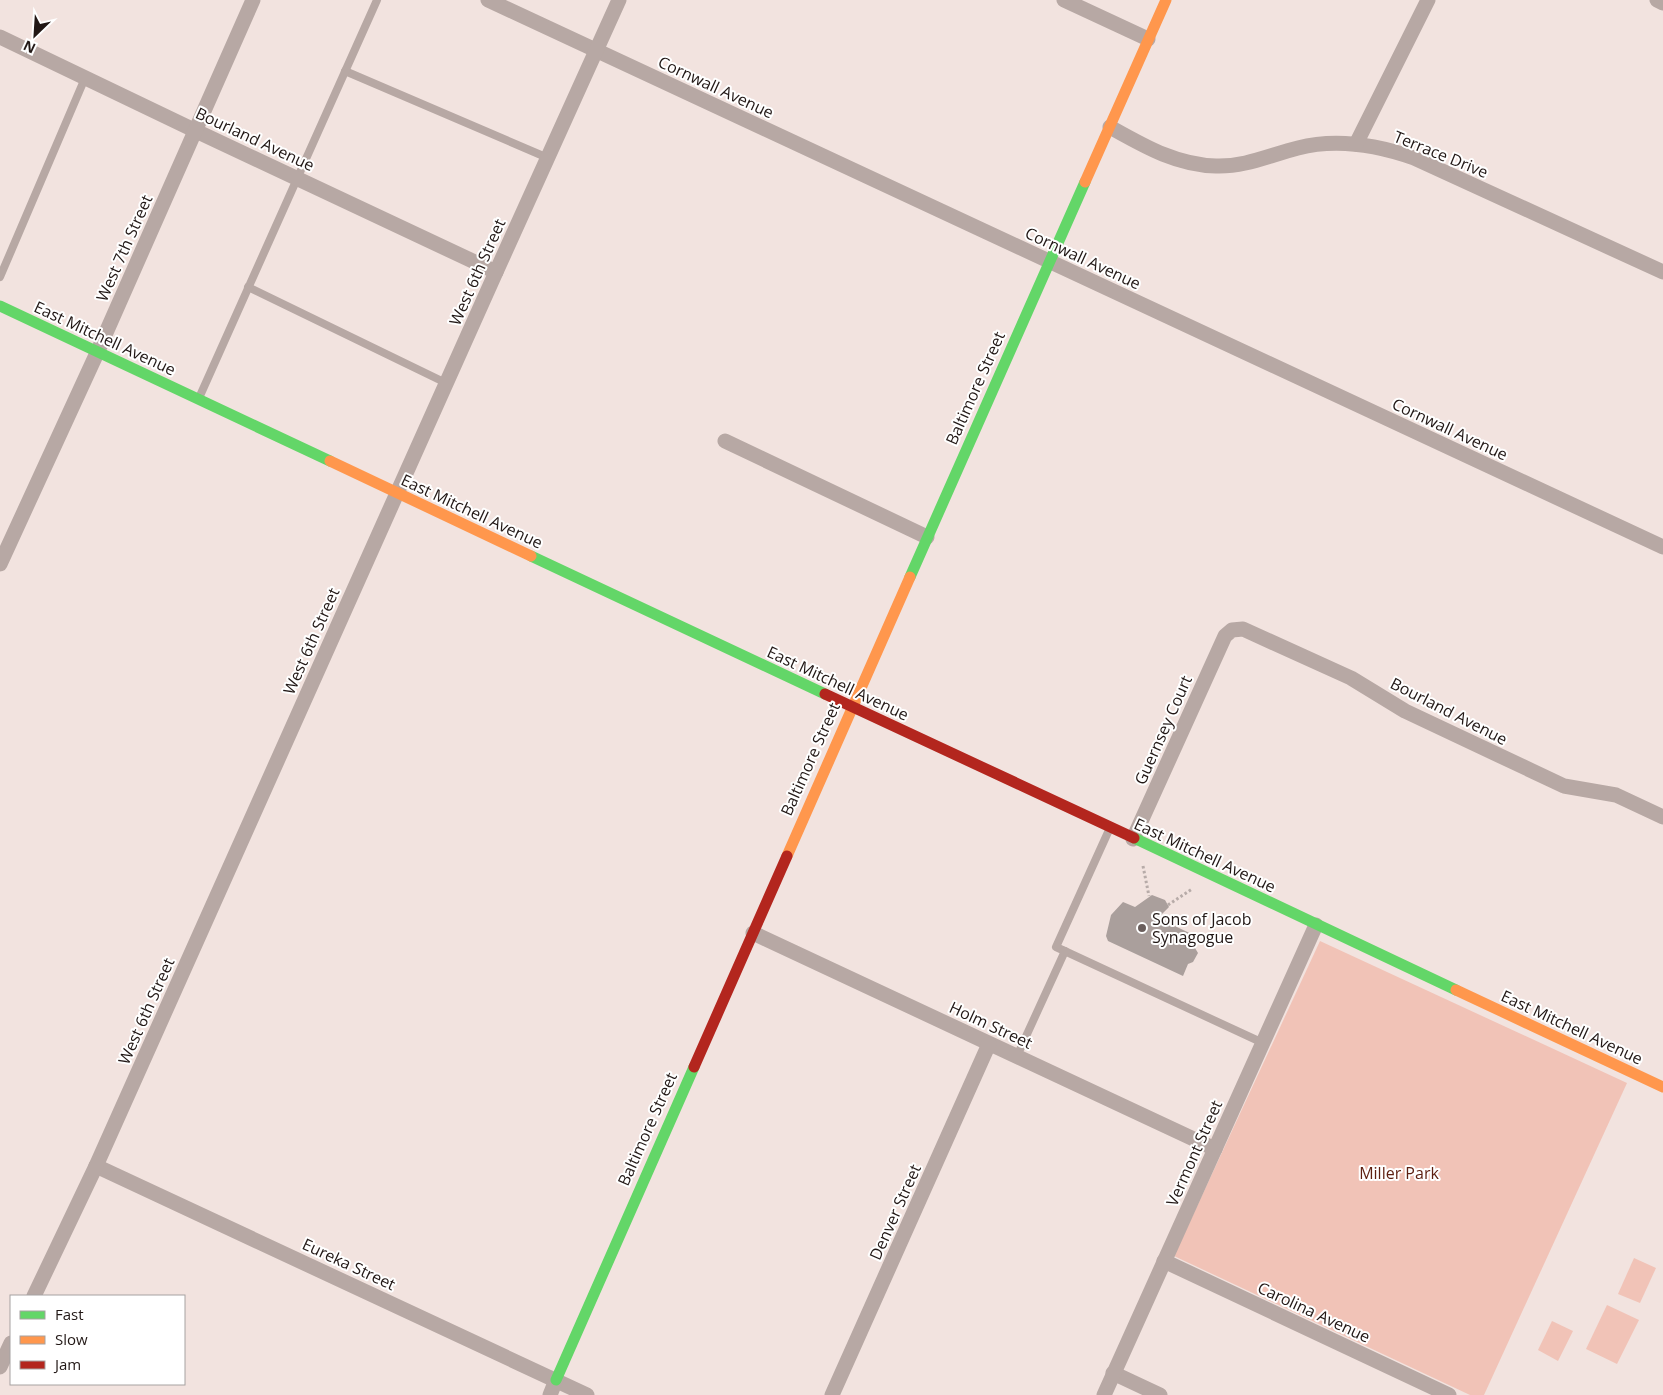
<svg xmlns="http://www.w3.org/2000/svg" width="1663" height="1395" font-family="'Open Sans',sans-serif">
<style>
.green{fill:#f1c3b7}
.building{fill:#aa9f9c}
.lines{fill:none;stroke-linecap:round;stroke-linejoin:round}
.path{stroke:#b7aba8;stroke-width:3;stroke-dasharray:2.5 2.5;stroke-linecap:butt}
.lane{stroke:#b7a8a4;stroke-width:8}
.street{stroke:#b7a8a4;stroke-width:15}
.fast{stroke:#63d668;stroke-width:11}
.slow{stroke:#ff974d;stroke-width:11}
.jam{stroke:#b3261e;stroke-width:11}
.poi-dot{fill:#6a5e5c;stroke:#fff;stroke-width:2}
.labels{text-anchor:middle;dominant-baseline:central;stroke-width:4;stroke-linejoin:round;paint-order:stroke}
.street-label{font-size:16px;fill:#211715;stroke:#fff}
.poi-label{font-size:16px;fill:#211715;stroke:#fff;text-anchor:start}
.park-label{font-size:16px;fill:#5d1f10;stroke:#fff}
</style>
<rect width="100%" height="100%" fill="#f2e3df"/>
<g class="green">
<polygon points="1320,941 1627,1083 1484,1395 1470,1395 1174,1256"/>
<polygon points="1634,1258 1656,1268 1640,1303 1618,1294"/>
<polygon points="1607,1305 1639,1320 1617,1364 1586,1349"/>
<polygon points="1552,1321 1573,1331 1558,1361 1538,1350"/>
</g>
<polygon class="building" points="1152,895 1165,900 1169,907 1158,918 1200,938 1195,948 1198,953 1193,962 1188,964 1183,976 1108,941 1106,936 1111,915 1123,902 1135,907"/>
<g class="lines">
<g class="path">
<polyline points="1143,866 1149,896"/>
<polyline points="1168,905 1192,889"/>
</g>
<g class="lane">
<polyline points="345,71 548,158"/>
<polyline points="0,277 85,78"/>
<polyline points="248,287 446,383"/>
<polyline points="199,398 377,0"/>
<polyline points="1109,830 1056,947 1263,1043"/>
<polyline points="1017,1056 1065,951"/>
</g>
<g class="street">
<polyline points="488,0 1663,547"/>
<polyline points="1064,0 1148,39"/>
<polyline points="1657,0 1663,3"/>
<polyline points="0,37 196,131 496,272"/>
<path d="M1110,127c34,19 66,38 106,39 29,1 54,-11 82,-18 39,-10 79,-3 116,10l249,114"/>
<polyline points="1356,144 1428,0"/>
<polyline points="725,441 927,537"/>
<polyline points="0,564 97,353 253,0"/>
<polyline points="1133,839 1225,636 1232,630 1243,629 1351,678 1405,711 1564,786 1616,795 1663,817"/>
<polyline points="753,933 1215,1149"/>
<polyline points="96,1166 587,1395"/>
<polyline points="1164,1261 1449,1395"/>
<polyline points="34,1296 96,1166 496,272 619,0"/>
<polyline points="0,1367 11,1343"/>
<polyline points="1113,1373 1160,1395"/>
<polyline points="550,1395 556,1380"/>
<polyline points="832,1395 989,1044"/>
<polyline points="1104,1395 1316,925"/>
</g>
<g class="fast">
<polyline points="0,306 330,461"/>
<polyline points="531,556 825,694"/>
<polyline points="910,577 1085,182"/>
<polyline points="1134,838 1456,990"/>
<polyline points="556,1380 694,1067"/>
</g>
<g class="slow">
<polyline points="1085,182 1166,0"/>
<polyline points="330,461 531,556"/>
<polyline points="787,856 910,577"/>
<polyline points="1456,990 1663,1087"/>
</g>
<g class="jam">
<polyline points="825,694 1134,838"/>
<polyline points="694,1067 787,856"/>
</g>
</g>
<circle class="poi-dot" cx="1142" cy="928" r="5"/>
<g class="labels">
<g class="street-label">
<text transform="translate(716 87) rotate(25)">Cornwall Avenue</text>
<text transform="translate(255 139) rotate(25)">Bourland Avenue</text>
<text transform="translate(1441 154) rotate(22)">Terrace Drive</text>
<text transform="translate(124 248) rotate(-66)">West 7th Street</text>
<text transform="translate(1083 258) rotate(25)">Cornwall Avenue</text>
<text transform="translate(477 272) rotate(-66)">West 6th Street</text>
<text transform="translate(105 338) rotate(25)">East Mitchell Avenue</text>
<text transform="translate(975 388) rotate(-66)">Baltimore Street</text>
<text transform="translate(1450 429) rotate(25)">Cornwall Avenue</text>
<text transform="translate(472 511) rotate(25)">East Mitchell Avenue</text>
<text transform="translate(311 641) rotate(-66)">West 6th Street</text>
<text transform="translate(838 683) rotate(25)">East Mitchell Avenue</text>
<text transform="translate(1449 711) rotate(27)">Bourland Avenue</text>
<text transform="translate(1163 730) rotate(-66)">Guernsey Court</text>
<text transform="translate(810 759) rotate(-66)">Baltimore Street</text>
<text transform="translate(1205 855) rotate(25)">East Mitchell Avenue</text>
<text transform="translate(146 1011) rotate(-66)">West 6th Street</text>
<text transform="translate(991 1025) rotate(25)">Holm Street</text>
<text transform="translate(1572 1027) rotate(25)">East Mitchell Avenue</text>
<text transform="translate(647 1129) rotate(-66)">Baltimore Street</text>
<text transform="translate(1194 1153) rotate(-66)">Vermont Street</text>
<text transform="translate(895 1212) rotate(-66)">Denver Street</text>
<text transform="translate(349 1264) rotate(25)">Eureka Street</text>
<text transform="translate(1314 1312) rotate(25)">Carolina Avenue</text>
</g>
<g class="poi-label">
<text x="1152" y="919">Sons of Jacob<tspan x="1152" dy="18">Synagogue</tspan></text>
</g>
<g class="park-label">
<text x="1399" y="1173">Miller Park</text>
</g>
</g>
<rect x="10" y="1295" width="175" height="90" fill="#ffffff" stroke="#a6a2a1"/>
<rect x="20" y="1311" width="25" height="8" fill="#63d668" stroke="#a6a2a1"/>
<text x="55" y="1320" font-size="15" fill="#211715">Fast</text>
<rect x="20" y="1336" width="25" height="8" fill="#ff974d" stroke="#a6a2a1"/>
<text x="55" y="1345" font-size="15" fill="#211715">Slow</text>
<rect x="20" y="1361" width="25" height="8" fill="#b3261e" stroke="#a6a2a1"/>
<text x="55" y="1370" font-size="15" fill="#211715">Jam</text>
<g transform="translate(35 35) rotate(205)" stroke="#ffffff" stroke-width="4" paint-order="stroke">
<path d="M0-4L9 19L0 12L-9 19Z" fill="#211715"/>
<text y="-8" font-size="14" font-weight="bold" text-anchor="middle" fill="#211715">N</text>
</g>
</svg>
